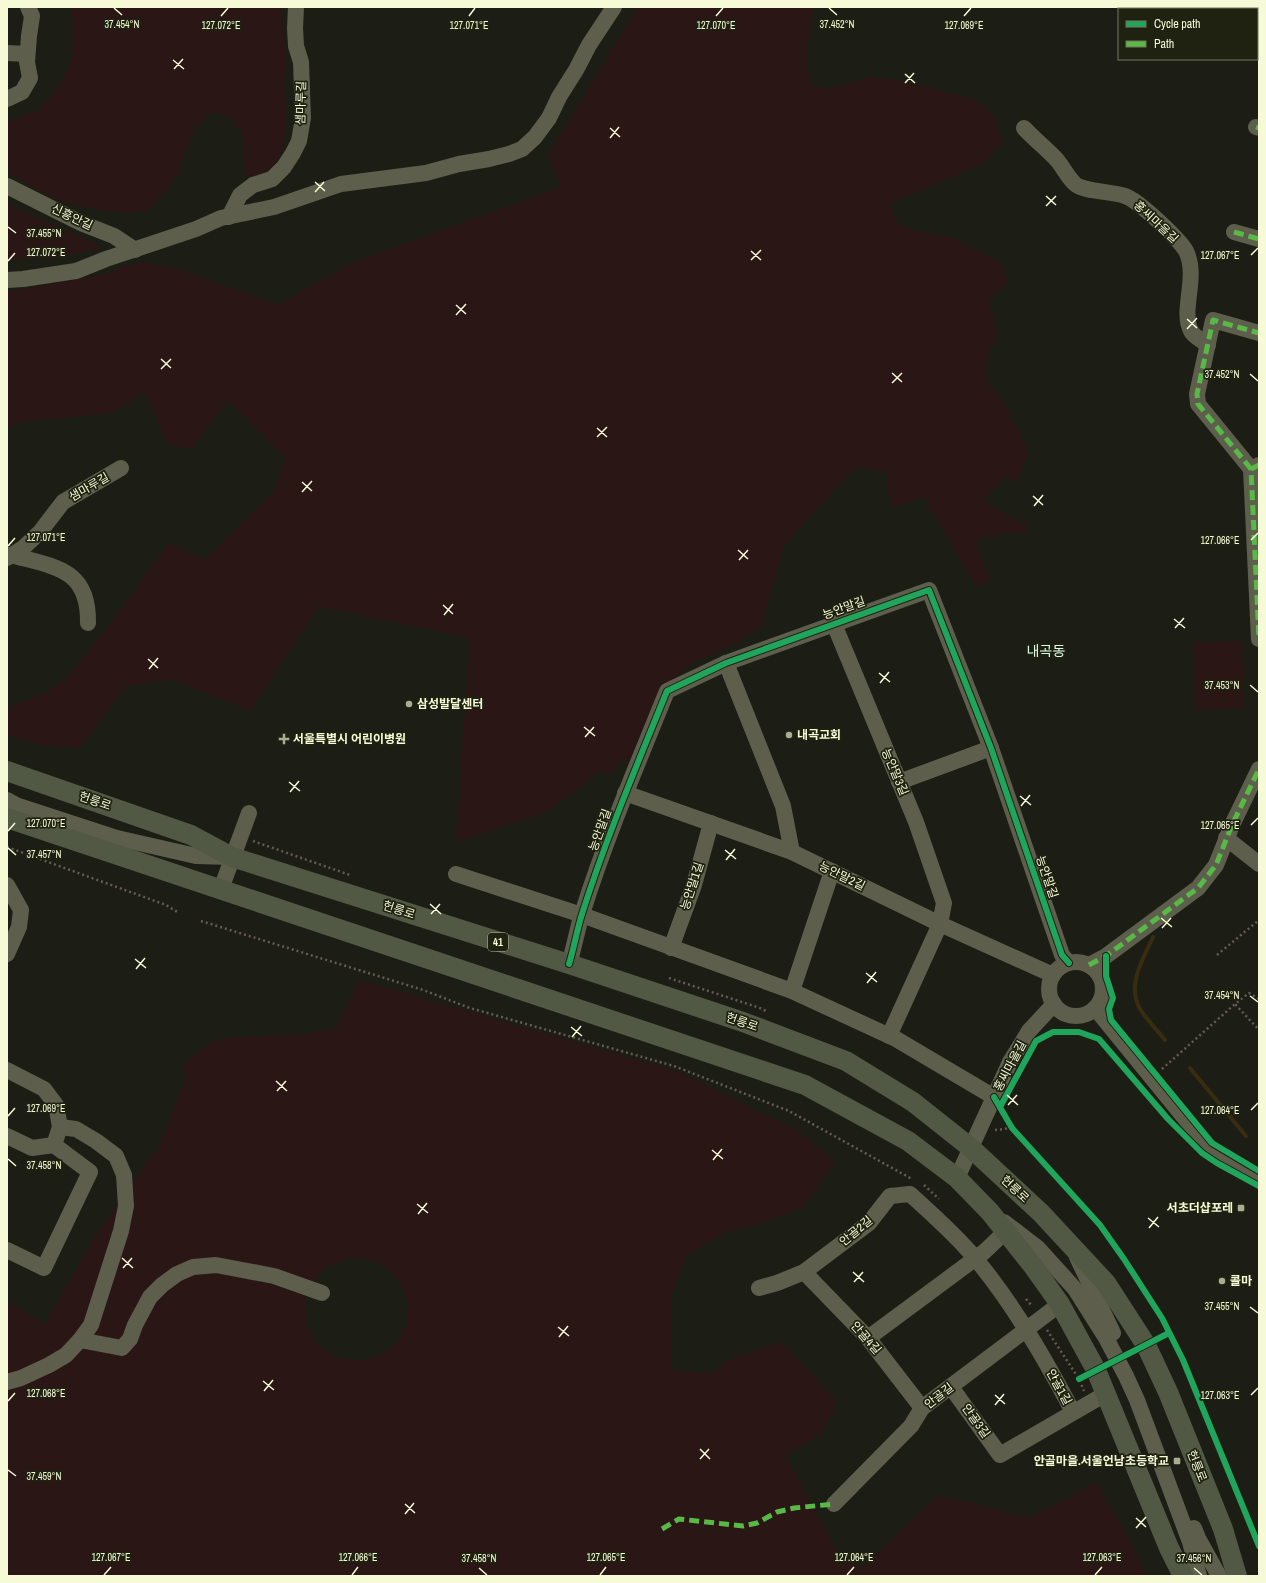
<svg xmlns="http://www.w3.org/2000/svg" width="1266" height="1583" font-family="'Archivo Narrow','Noto Sans KR',sans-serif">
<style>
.green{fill:#2a1615;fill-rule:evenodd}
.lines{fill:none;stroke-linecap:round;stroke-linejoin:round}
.stream{stroke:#392c10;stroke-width:4}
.path{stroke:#675b50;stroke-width:2.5;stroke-dasharray:2 3;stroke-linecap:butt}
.minor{stroke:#5d5e4b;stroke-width:16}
.major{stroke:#515844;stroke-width:20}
.quiet{stroke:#58b947;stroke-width:5;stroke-dasharray:10 5;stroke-linecap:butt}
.cycleway-casing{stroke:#1f2211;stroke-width:8}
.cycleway{stroke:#20a55d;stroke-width:6}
.ticks{fill:none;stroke:#f6fad7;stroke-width:1.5}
.poi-dot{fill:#aaad93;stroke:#1f2211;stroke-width:1.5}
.labels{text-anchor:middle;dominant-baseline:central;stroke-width:3.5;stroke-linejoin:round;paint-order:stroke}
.shield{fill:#1f2211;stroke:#b6b99c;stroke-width:1}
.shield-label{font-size:11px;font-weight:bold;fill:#f6fad7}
.street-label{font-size:12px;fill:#f6fad7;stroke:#1f2211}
.poi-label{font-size:12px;font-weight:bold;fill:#f6fad7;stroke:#1f2211;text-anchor:start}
.quarter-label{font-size:14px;fill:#d9fae6;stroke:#1f2211}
.ticks-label{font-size:10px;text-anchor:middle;fill:#f6fad7;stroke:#1f2211;stroke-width:3.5;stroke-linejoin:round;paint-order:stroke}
</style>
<rect width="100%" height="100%" fill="#1c1e15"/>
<g class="green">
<path d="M72,7h209l5,53 -2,26 3,22 -2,26 -2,13 -9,19 -18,12 -11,-5 -3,-39 -12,-17 -19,-5 -14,14 -11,22 -8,28 -30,34 -24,3 -51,-8 -19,-7 -20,-10 -27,-16v-52c7,-1 26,-7 32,-11 11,-9 27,-33 31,-46 4,-17 2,-39 2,-56z"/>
<path d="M638,7h175l-2,19 -5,32 5,28 20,2 39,-11 29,3 75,19 19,15 9,30 -20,20 -93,40 9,21 19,6 33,6 50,25 8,21 -19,17 8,37 -10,15 -2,27c21,26 31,45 43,75l-12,28 -12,-5 -21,24 45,26 -2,6h-18l-30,6 -1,10 13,30 -13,8 -53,-90 -33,11 -5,-37 -31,-4 -71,78 -23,82 -33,20 -40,18 -28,27 -32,70 -8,-3 -7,13h-17l-16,16 -36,25 -88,29 14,-204 -152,-32 -68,104 -78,-30 -46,6 -47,62 -41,-3 -31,-10v-27l38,-15 22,-15 38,-47 64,-88 36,17 70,-69 10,-33 -58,-58 -36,49 -23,-4 -24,-53 -32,21 -98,10 -7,8v-139l97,-18 35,-12 37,6 102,37 76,-43 207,-75 -13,-32z"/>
<polygon points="7,202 23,212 104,247 52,259 7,259"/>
<polygon points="1242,641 1244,708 1195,710 1193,642"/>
<path d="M360,980l319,92 120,59 36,31 -33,46 -40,15 -37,9 -39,24 -14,36 -1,78 42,3 17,-14 52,-17 55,60 -16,32 -36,21 51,95 26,18 74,-71 26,3 67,18 67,-36 40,70 10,24h-1139v-275l38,23 50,-88 64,-90 26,-65 -2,-17 33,-25 58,-4 36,-1 26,-7zM363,1258l17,6 9,6 12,14 6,17 -1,24 -6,12 -11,13 -24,11 -27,-3 -21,-14 -9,-16 -3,-17 1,-13 7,-16 12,-14 22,-9z"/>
</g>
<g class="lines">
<g class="stream">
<path d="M1153,937c-9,21 -25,44 -15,68 4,10 20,26 27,35"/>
<polyline points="1190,1068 1246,1136"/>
</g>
<g class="path">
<polyline points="253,841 350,875"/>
<polyline points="7,847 166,905 179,913"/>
<polyline points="201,921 423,990 470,1008 674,1066 789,1111 912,1179"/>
<polyline points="1217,955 1259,920"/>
<polyline points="669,978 760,1008 768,1012"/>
<polyline points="1259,999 1249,993 1235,1004 1259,1030"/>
<polyline points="1162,1069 1235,1004"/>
<polyline points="995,1130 1012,1128"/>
<polyline points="924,1185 939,1199"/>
<polyline points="1026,1299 1032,1306"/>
<polyline points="1047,1330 1079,1379 1084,1391"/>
</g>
<g class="minor">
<polyline points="7,53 27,54"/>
<polyline points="7,99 22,92 30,78 27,62 29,36 32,16 28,7"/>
<polyline points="1256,127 1259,128"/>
<path d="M1024,128c10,11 23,21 33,32 6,7 11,18 18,24 9,8 37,7 50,12 13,4 54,43 61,55 13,26 -6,59 5,80 3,6 12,10 17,14"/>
<polyline points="7,186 81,223 114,236 135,250"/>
<polyline points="229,217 240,195 253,185 272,179 284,167 293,153 299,141 303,118 301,62 296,46 295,28 296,7"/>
<polyline points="1234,232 1259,239"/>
<polyline points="7,280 23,279 76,271 106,259 196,229 221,218 274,207 341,184 426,173 459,164 489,159 509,154 522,149 535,137 549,118 559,97 576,70 589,45 614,7"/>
<polyline points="1259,465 1251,469 1259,639"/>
<polyline points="1251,469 1198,404 1197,394 1213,320 1259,333"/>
<path d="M11,555c43,12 78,13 77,68"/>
<polyline points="7,558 23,548 40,532 63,502 121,468"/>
<polyline points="834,624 916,822 944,903 940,924 889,1036"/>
<polyline points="726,663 783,806 792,852"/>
<polyline points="899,782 991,748"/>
<polyline points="625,793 792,852 940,924 1053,975"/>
<polyline points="7,800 16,805 117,838 196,856 232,857"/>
<polyline points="1226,838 1259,864"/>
<polyline points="456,874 582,915 792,991 896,1039 994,1097"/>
<polyline points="7,885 21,910 19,927 7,954"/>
<polyline points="221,889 249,813"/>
<polyline points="671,948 694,885 711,823"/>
<circle cx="1076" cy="989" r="27"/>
<path d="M569,964c5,-16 8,-34 13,-50 24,-76 55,-149 85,-223l59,-28 203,-73 62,158 71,207 7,8"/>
<polyline points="1089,965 1106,956 1198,888 1216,865 1232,825 1259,769"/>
<polyline points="792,991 832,871"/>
<polyline points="1095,1008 1209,1148 1259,1178"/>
<polyline points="7,1070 44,1089 56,1105 60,1127 54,1145 32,1148 7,1136"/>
<polyline points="957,1178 1010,1062 1029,1031 1054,1004"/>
<polyline points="1004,1222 1038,1248 1075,1289 1106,1338 1126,1376 1137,1400 1190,1542 1199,1576"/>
<polyline points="7,1250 44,1268 90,1172 54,1145"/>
<polyline points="1077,1257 1113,1333"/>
<polyline points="804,1272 868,1338 922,1408"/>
<path d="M759,1288l18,-5 27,-11 65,-49 21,-27 20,-2c23,21 46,41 65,64 39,47 70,101 98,154"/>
<polyline points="868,1338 984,1252 1005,1232"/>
<polyline points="80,1340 122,1348 130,1339 135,1325 150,1297 162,1285 177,1274 193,1267 216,1265 274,1276 322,1293"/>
<polyline points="7,1382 21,1378 49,1365 66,1355 80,1340 91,1325 121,1231 126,1206 124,1175 116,1156 96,1141 76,1129 60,1127"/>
<polyline points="951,1387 1000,1455 1107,1393"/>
<polyline points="834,1504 911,1426 922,1408 1060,1304"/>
<polyline points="1194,1528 1198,1538 1219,1576"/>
</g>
<g class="major">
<polyline points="7,771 191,835 232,857 569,964 743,1022 846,1061 913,1102 971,1148 1041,1213 1106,1283 1146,1345 1168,1392 1223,1529 1237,1576"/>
<polyline points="7,818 805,1085 908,1141 957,1178 990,1212 1033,1266 1060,1304 1096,1370 1169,1548 1183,1576"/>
</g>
<g class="quiet">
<polyline points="1256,127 1259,128"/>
<polyline points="1234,232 1259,239"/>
<polyline points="1259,465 1251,469 1259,639"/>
<polyline points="1251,469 1198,404 1197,394 1213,320 1259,333"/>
<polyline points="1089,965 1106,956 1198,888 1216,865 1232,825 1259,769"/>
<polyline points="662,1529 679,1519 743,1526 757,1523 777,1512 794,1508 834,1504"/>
</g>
<defs>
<g id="cycleway">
<polyline points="1106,956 1106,976 1113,998 1109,1009 1111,1020 1212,1143 1259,1171"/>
<path d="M569,964c5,-16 8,-34 13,-50 24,-76 55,-149 85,-223l59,-28 203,-73 62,158 71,207 7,8"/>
<polyline points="994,1097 1012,1128 1100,1225 1124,1259 1162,1318 1183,1360 1259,1546"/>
<polyline points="1000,1107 1036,1041 1053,1032 1079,1032 1099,1039 1168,1119 1202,1153 1217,1163 1259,1186"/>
<polyline points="1079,1379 1169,1333"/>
</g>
</defs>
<use href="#cycleway" class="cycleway-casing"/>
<use href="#cycleway" class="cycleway"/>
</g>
<path class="ticks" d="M114,8l8,7M829,8l8,7M221,16l7,-8M469,16l6,-8M716,16l7,-8M964,16l7,-8M173,60l11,9M174,69l9,-10M905,74l10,9M905,83l9,-10M610,128l10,9M610,138l9,-11M315,182l10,9M315,192l9,-10M1046,196l10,9M1046,206l10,-10M8,227l8,6M751,251l10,9M1251,255l7,-7M751,260l10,-10M8,261l7,-8M456,305l10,9M456,315l10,-11M1187,319l10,9M1187,329l10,-11M161,359l10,9M161,369l10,-10M892,373l10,9M1250,374l8,7M892,383l10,-10M597,428l10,9M597,437l10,-10M302,482l10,9M302,492l10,-11M1033,496l10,9M1034,506l9,-11M1251,540l7,-7M8,546l7,-8M738,550l10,9M739,560l9,-10M443,605l10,9M444,615l9,-11M1174,619l11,9M1175,628l9,-10M148,659l10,9M149,669l9,-11M879,673l11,9M880,683l9,-11M1250,685l8,7M584,727l11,9M585,737l9,-10M289,782l11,9M290,792l9,-11M1020,796l11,9M1021,806l9,-11M1251,825l7,-7M8,831l7,-8M8,848l8,7M725,850l11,9M726,860l9,-11M430,904l11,10M431,914l9,-10M1161,918l11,9M1162,928l9,-10M135,959l11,9M136,969l9,-11M866,973l11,9M867,983l9,-11M1250,996l8,6M571,1027l11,9M572,1037l9,-11M276,1081l11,10M277,1091l9,-10M1007,1095l11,10M1008,1105l9,-10M1251,1110l7,-7M8,1116l7,-8M712,1150l11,9M8,1159l8,7M713,1160l9,-11M417,1204l11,9M418,1214l9,-11M1148,1218l11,9M1149,1228l9,-11M122,1258l11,10M123,1268l9,-10M853,1272l11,10M854,1282l9,-10M1250,1307l8,6M558,1327l11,9M559,1337l9,-11M263,1381l11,9M264,1391l9,-11M995,1395l10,9M1251,1395l7,-7M8,1401l7,-8M995,1405l9,-11M700,1449l10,10M700,1459l9,-10M8,1470l8,6M405,1504l10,9M405,1514l9,-11M1136,1518l10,9M1136,1528l10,-11M479,1568l8,7M1194,1568l8,7M104,1575l7,-8M352,1575l6,-8M600,1575l6,-8M847,1575l7,-8M1095,1575l7,-8"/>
<g class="poi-dot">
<circle cx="409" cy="704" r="4"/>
<circle cx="789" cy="735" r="4"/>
<path d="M282 733h4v4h4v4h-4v4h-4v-4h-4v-4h4z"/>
<rect x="1237" y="1204" width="8" height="8" rx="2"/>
<circle cx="1222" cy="1281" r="4"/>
<rect x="1173" y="1457" width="8" height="8" rx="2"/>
</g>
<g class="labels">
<rect class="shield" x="488" y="933" width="20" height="18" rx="3"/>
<g class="shield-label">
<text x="498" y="942">41</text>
</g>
<g class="street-label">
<text transform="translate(301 103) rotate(-89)">샘마루길</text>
<text transform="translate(72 217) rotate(25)">신흥안길</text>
<text transform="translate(1156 222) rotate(43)">홍씨마을길</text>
<text transform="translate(89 487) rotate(-30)">샘마루길</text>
<text transform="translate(844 608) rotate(-20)">능안말길</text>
<text transform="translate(895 772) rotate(67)">능안말3길</text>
<text transform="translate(95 801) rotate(19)">헌릉로</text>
<text transform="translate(600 830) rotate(-70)">능안말길</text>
<text transform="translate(842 876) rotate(26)">능안말2길</text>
<text transform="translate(1047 877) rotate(71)">능안말길</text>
<text transform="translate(692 886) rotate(-72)">능안말1길</text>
<text transform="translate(399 910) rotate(18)">헌릉로</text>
<text transform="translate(742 1022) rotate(19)">헌릉로</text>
<text transform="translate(1010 1066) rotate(-62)">홍씨마을길</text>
<text transform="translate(1015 1189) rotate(43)">헌릉로</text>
<text transform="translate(856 1231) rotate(-40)">안골2길</text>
<text transform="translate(866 1338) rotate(49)">안골4길</text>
<text transform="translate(1059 1387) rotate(61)">안골1길</text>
<text transform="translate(939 1396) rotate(-38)">안골길</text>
<text transform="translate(976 1421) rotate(54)">안골3길</text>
<text transform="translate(1197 1466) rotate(68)">헌릉로</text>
</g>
<g class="poi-label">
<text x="417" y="704">삼성발달센터</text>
<text x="797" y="735">내곡교회</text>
<text x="293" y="739">서울특별시 어린이병원</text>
<text x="1233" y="1208" text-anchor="end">서초더샵포레</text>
<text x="1230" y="1281">콜마</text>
<text x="1169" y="1461" text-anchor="end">안골마을.서울언남초등학교</text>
</g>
<g class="quarter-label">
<text x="1046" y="651">내곡동</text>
</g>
</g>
<g class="ticks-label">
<text x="122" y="28">37.454°N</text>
<text x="837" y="28">37.452°N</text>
<text x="221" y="29">127.072°E</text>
<text x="469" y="29">127.071°E</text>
<text x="716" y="29">127.070°E</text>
<text x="964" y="29">127.069°E</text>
<text x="44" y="237">37.455°N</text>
<text x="46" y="256">127.072°E</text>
<text x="1220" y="259">127.067°E</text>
<text x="1222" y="378">37.452°N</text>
<text x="46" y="541">127.071°E</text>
<text x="1220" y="544">127.066°E</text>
<text x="1222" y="689">37.453°N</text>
<text x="46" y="827">127.070°E</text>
<text x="1220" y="829">127.065°E</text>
<text x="44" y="858">37.457°N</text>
<text x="1222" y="999">37.454°N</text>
<text x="46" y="1112">127.069°E</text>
<text x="1220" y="1114">127.064°E</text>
<text x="44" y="1169">37.458°N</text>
<text x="1222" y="1310">37.455°N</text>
<text x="46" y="1397">127.068°E</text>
<text x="1220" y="1399">127.063°E</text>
<text x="44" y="1480">37.459°N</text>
<text x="111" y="1561">127.067°E</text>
<text x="358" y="1561">127.066°E</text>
<text x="606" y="1561">127.065°E</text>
<text x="854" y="1561">127.064°E</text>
<text x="1102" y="1561">127.063°E</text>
<text x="479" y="1562">37.458°N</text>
<text x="1194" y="1562">37.456°N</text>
</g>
<rect width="1266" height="1583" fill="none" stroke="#f6fad7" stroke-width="16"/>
<rect x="1118" y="8" width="140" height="52" fill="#1f2211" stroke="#757860"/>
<rect x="1126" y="21" width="20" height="6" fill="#20a55d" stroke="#757860"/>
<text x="1154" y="28" font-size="12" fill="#f6fad7">Cycle path</text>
<rect x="1126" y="41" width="20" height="6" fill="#58b947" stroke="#757860"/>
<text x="1154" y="48" font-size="12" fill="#f6fad7">Path</text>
</svg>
